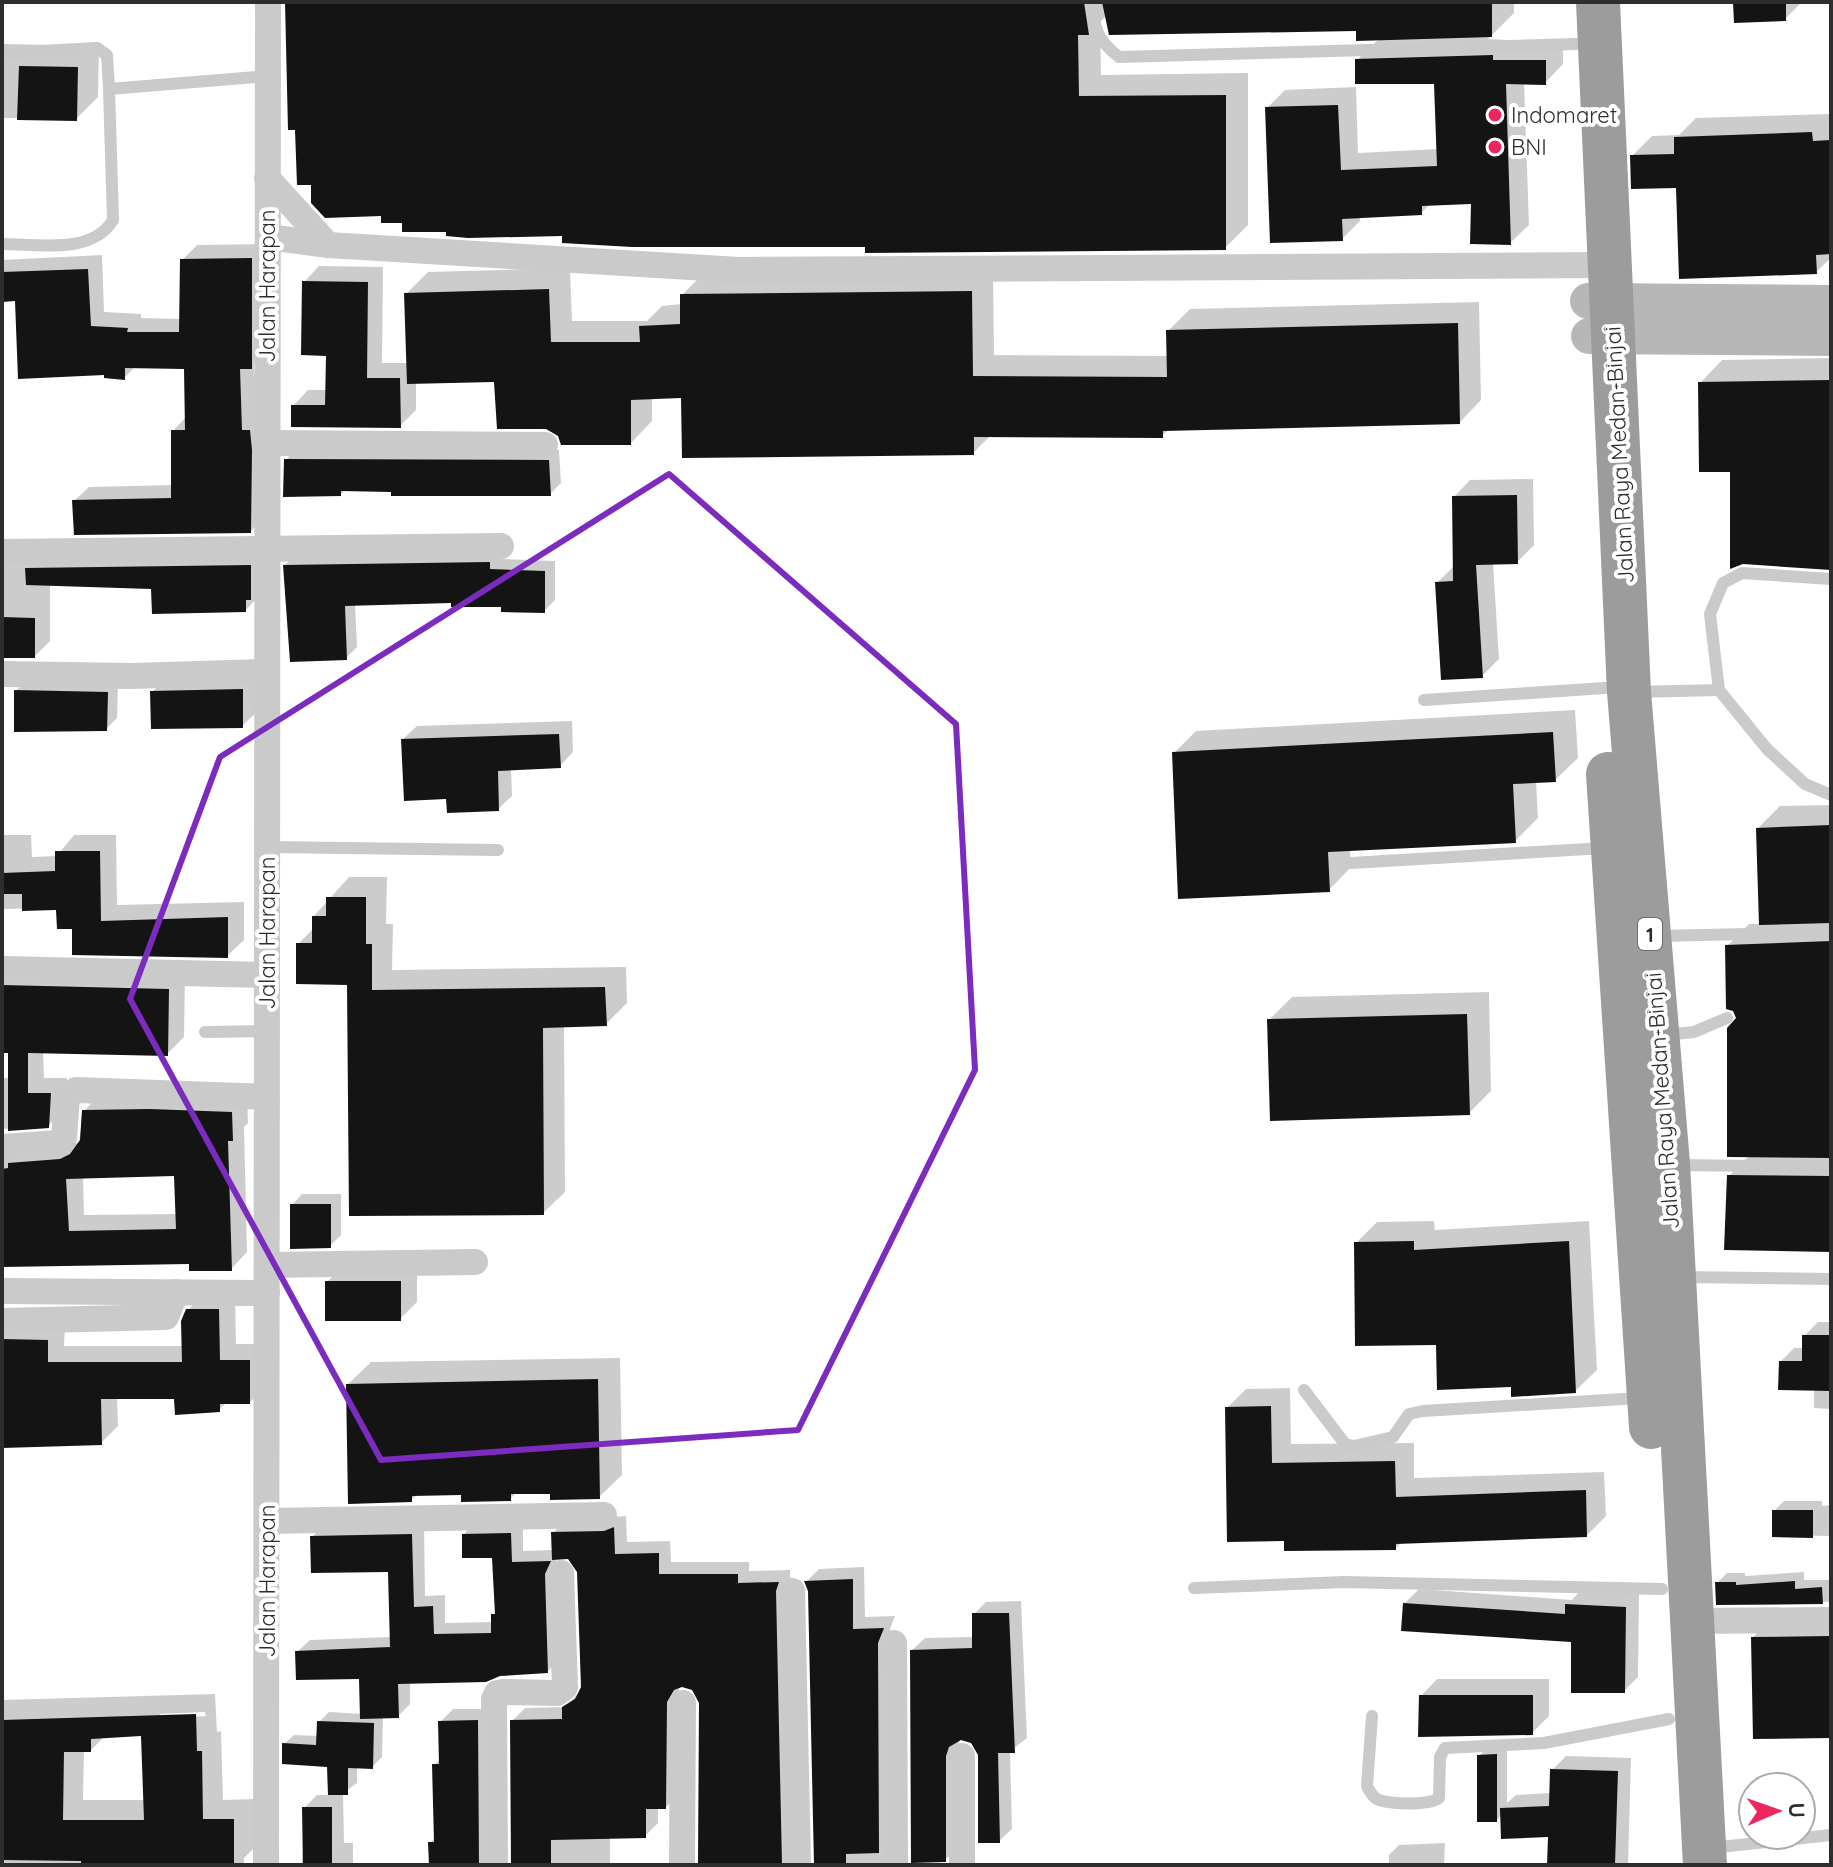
<svg xmlns="http://www.w3.org/2000/svg" width="1833" height="1867" font-family="Quicksand,sans-serif">
<style>
.shadow{fill:#0003;fill-rule:evenodd}
.building{fill:#141414;fill-rule:evenodd}
.lines{fill:none;stroke-linecap:round;stroke-linejoin:round}
.service{stroke:#cacaca;stroke-width:12}
.minor{stroke:#cacaca;stroke-width:26}
.secondary{stroke:#b7b7b7;stroke-width:36}
.trunk{stroke:#9c9c9c;stroke-width:44}
.marked{fill:none;stroke:#7b2cbf;stroke-width:6;stroke-linejoin:round}
.poi-dot{fill:#ec2760;stroke:#fff;stroke-width:3}
.labels{text-anchor:middle;dominant-baseline:central;stroke-width:8;stroke-linejoin:round;paint-order:stroke}
.shield{fill:#fff;stroke:#6c6c6c;stroke-width:2}
.shield-label{font-size:20px;font-weight:bold;fill:#2d2d2d}
.poi-label{font-size:22px;fill:#2d2d2d;stroke:#fff;text-anchor:start}
.street-label{font-size:22px;fill:#2d2d2d;stroke:#fff}
</style>
<rect width="100%" height="100%" fill="#fff"/>
<g class="shadow">
<polygon points="287,2 1514,2 1514,13 1488,39 1563,43 1563,64 1545,83 1524,82 1529,225 1510,243 1473,202 1431,203 1421,213 1360,216 1360,221 1342,239 1267,108 1285,90 1356,87 1358,153 1438,149 1436,82 1357,60 1379,39 1358,29 1107,15 1100,22 1101,75 1248,73 1248,225 1225,248 867,245 448,230 383,214 312,183"/>
<polygon points="1735,2 1802,2 1785,19"/>
<polygon points="2,7 3,44 99,46 98,97 76,119 3,118 2,173"/>
<polygon points="1831,114 1831,258 1816,272 1632,156 1652,136 1679,135 1696,118"/>
<polygon points="265,244 265,353 254,364 265,517 251,531 74,501 89,487 173,485 173,431 186,417 186,367 136,366 124,378 17,299 2,300 2,260 102,255 104,312 141,314 141,318 181,319 182,260 197,245"/>
<polygon points="319,266 383,267 382,363 408,363 406,294 428,272 570,268 572,321 647,321 662,306 682,304 682,295 704,273 993,270 994,355 1169,356 1168,331 1190,309 1479,302 1481,400 1460,422 1169,429 1162,436 991,435 973,453 683,396 652,397 652,421 631,443 496,380 416,382 416,410 400,426 293,406 308,390 328,390 328,354 304,282"/>
<polygon points="1831,358 1831,568 1732,470 1700,383 1722,360"/>
<polygon points="296,449 559,450 561,483 550,494 346,489 341,494 286,460"/>
<polygon points="1533,479 1534,545 1517,562 1493,563 1499,659 1482,676 1437,583 1454,566 1454,497 1470,480"/>
<polygon points="2,550 266,550 261,594 246,610 153,587 50,584 50,641 34,657 2,658"/>
<polygon points="500,552 500,559 555,561 555,600 544,611 453,601 355,604 357,647 346,658 290,598 285,598 285,565 296,555"/>
<polygon points="259,674 259,710 242,726 152,692 169,676"/>
<polygon points="27,680 118,682 117,718 106,729 16,691"/>
<polygon points="1575,710 1578,758 1555,780 1536,781 1538,818 1515,841 1350,848 1351,867 1329,890 1174,753 1196,731"/>
<polygon points="572,721 573,752 560,766 511,768 512,796 498,809 448,797 403,739 417,726"/>
<polygon points="1831,805 1831,1250 1729,1176 1750,1155 1738,1019 1727,946 1749,924 1761,924 1758,828 1780,806"/>
<polygon points="2,835 31,835 32,857 57,856 74,835 116,835 117,905 244,902 244,940 227,956 74,927 58,908 2,909"/>
<polygon points="349,877 387,877 386,924 393,924 392,970 626,967 627,1003 606,1024 564,1025 565,1192 543,1213 349,983 298,944 314,928 314,916"/>
<polygon points="2,919 3,965 185,973 184,1037 167,1054 43,1052 44,1078 67,1078 64,1109 48,1126 2,1129 2,1078 10,1078 10,1051 2,1051"/>
<polygon points="1489,992 1491,1091 1469,1113 1269,1020 1292,997"/>
<path d="M100,1094l147,2 1,27 -4,4 3,125 -16,17 -41,-7 -188,3v-134l3,9 15,7 59,-4 5,-32zM176,1173l2,41 -94,1 -1,-38z"/>
<polygon points="302,1194 341,1194 341,1235 330,1246 292,1205"/>
<polygon points="1434,1221 1435,1230 1589,1221 1597,1370 1575,1391 1512,1385 1437,1343 1356,1243 1377,1222"/>
<polygon points="344,1265 417,1265 417,1302 400,1319 327,1282"/>
<polygon points="205,1293 235,1293 236,1344 266,1344 267,1386 250,1402 227,1402 219,1410 176,1397 117,1397 118,1426 101,1443 2,1446 2,1324 65,1324 64,1346 184,1346 188,1310"/>
<polygon points="1818,1322 1831,1322 1831,1409 1814,1408 1814,1389 1781,1361 1794,1348 1804,1348 1804,1336"/>
<polygon points="620,1358 622,1475 599,1497 552,1491 517,1492 510,1499 463,1493 418,1494 411,1500 348,1384 371,1362"/>
<polygon points="1290,1388 1291,1444 1414,1443 1414,1478 1604,1472 1606,1516 1587,1535 1402,1542 1396,1548 1286,1539 1227,1408 1246,1389"/>
<polygon points="1784,1501 1822,1501 1822,1506 1831,1505 1831,1536 1774,1535 1774,1511"/>
<polygon points="626,1516 627,1542 670,1541 671,1562 749,1562 749,1571 790,1570 794,1852 803,1865 700,1865 701,1703 693,1688 682,1685 679,1688 678,1795 666,1807 658,1807 658,1823 645,1836 610,1837 610,1865 511,1865 512,1721 525,1708 565,1707 583,1688 579,1571 569,1557 556,1560 560,1659 548,1671 410,1682 410,1704 398,1716 383,1716 382,1757 372,1767 357,1766 357,1783 343,1793 344,1843 353,1843 353,1865 302,1865 304,1808 317,1795 330,1795 329,1765 284,1744 294,1735 319,1736 319,1722 329,1712 362,1714 361,1677 297,1652 310,1640 391,1637 390,1570 312,1537 324,1525 424,1523 425,1596 445,1595 445,1623 493,1622 497,1611 494,1556 464,1534 476,1522 523,1521 523,1551 554,1550 553,1533 566,1520"/>
<polygon points="864,1567 865,1617 895,1616 890,1629 891,1852 899,1865 816,1865 810,1590 806,1582 819,1569"/>
<polygon points="1804,1572 1804,1580 1831,1580 1831,1602 1718,1603 1717,1583 1727,1573 1745,1573 1745,1576"/>
<polygon points="1419,1589 1572,1600 1581,1590 1639,1593 1638,1677 1624,1691 1573,1640 1404,1604"/>
<polygon points="1021,1601 1027,1738 1010,1751 1012,1829 999,1841 980,1755 970,1740 959,1740 958,1848 945,1860 912,1650 925,1638 974,1637 974,1614 986,1602"/>
<polygon points="1831,1620 1831,1736 1753,1637 1770,1621"/>
<polygon points="1437,1679 1549,1679 1549,1716 1532,1733 1421,1696"/>
<path d="M215,1694l2,38 4,-1 2,69 31,-1v49l-10,10v7h-242v-165zM205,1712l1,4 -46,2v-4zM143,1734l2,66h-62l1,-50h7l14,-14z"/>
<polygon points="453,1709 490,1709 499,1865 431,1865 430,1843 435,1838 434,1765 441,1758 440,1722"/>
<polygon points="1507,1744 1507,1803 1516,1795 1551,1793 1552,1770 1566,1756 1631,1758 1628,1865 1549,1865 1550,1835 1502,1814 1497,1820 1479,1756 1490,1745"/>
<polygon points="1445,1843 1444,1865 1389,1865 1389,1855 1399,1845"/>
</g>
<g class="building">
<polygon points="285,2 1084,2 1089,35 1078,35 1079,96 1226,95 1226,250 865,253 865,247 632,247 562,243 562,236 468,238 446,236 446,232 402,232 402,223 381,223 381,216 325,218 311,203 311,185 297,185 295,130 288,130"/>
<polygon points="1102,2 1492,2 1492,37 1356,41 1356,31 1109,35"/>
<polygon points="1733,2 1786,2 1786,21 1734,23"/>
<polygon points="1493,55 1493,60 1546,60 1546,85 1506,84 1511,245 1470,244 1471,204 1422,206 1422,215 1342,219 1343,241 1270,243 1265,107 1338,105 1341,170 1437,166 1434,84 1355,84 1355,59"/>
<polygon points="19,66 78,67 77,121 17,120"/>
<polygon points="1812,132 1813,141 1831,140 1831,254 1816,255 1817,274 1679,279 1676,188 1631,189 1630,155 1674,154 1674,137"/>
<polygon points="252,258 252,369 240,369 242,430 250,430 252,450 251,533 74,535 72,500 171,498 171,430 185,430 184,369 125,368 125,380 104,378 104,375 18,379 15,301 2,302 2,272 88,269 91,326 128,328 127,332 179,332 180,259"/>
<polygon points="302,281 368,282 367,378 400,378 401,428 291,427 291,405 325,405 326,356 301,355"/>
<polygon points="549,289 551,342 640,342 639,326 680,324 680,294 972,291 973,376 1167,377 1166,330 1458,323 1460,424 1163,431 1163,438 974,437 974,455 682,458 681,398 631,400 631,445 561,445 558,436 546,429 497,429 494,382 407,384 404,293"/>
<polygon points="1831,380 1831,570 1743,564 1730,569 1730,472 1699,472 1698,382"/>
<polygon points="284,459 549,460 551,496 391,496 391,492 341,491 341,496 283,497"/>
<polygon points="1517,495 1518,564 1476,565 1483,678 1441,680 1435,582 1453,581 1452,496"/>
<polygon points="490,562 490,569 545,571 545,613 501,612 501,607 451,607 451,603 345,606 347,660 290,662 283,565"/>
<polygon points="251,565 251,600 246,600 246,612 152,614 151,589 26,585 25,568"/>
<polygon points="2,617 35,618 35,658 2,658"/>
<polygon points="243,689 243,728 151,729 150,691"/>
<polygon points="14,690 108,692 107,731 14,732"/>
<polygon points="1553,732 1556,782 1513,784 1516,843 1328,852 1330,892 1178,899 1172,752"/>
<polygon points="559,734 561,768 498,771 499,811 447,813 446,799 404,801 401,739"/>
<polygon points="1831,825 1831,923 1759,925 1756,828"/>
<polygon points="55,851 100,851 101,921 228,917 228,958 72,955 72,929 57,929 56,910 22,911 22,894 2,894 2,873 55,871"/>
<polygon points="326,897 366,897 366,944 372,944 372,990 605,987 607,1026 543,1028 544,1215 349,1216 347,985 296,984 296,943 312,943 312,916 326,916"/>
<polygon points="1831,941 1831,1158 1727,1157 1727,1028 1736,1018 1733,1011 1726,1009 1725,945"/>
<polygon points="2,985 169,989 168,1056 28,1053 28,1093 51,1093 49,1128 8,1131 8,1053 2,1053"/>
<polygon points="1467,1014 1470,1115 1270,1121 1267,1019"/>
<path d="M150,1109l82,3 1,29h-5l4,130h-43v-7l-187,3v-98l6,-1v-5l52,-4 10,-5 10,-14 2,-30zM174,1176l2,53 -107,2 -3,-52z"/>
<polygon points="1727,1175 1831,1176 1831,1252 1724,1250"/>
<polygon points="290,1204 331,1204 331,1248 290,1249"/>
<polygon points="1414,1241 1414,1250 1569,1241 1576,1393 1511,1397 1511,1387 1437,1390 1436,1345 1355,1346 1354,1242"/>
<rect x="325" y="1281" width="76" height="40"/>
<polygon points="186,1309 219,1309 220,1360 250,1360 250,1404 220,1404 220,1412 175,1415 174,1399 101,1399 102,1445 2,1448 2,1339 48,1340 48,1362 182,1362 181,1321"/>
<polygon points="1802,1335 1831,1335 1831,1391 1778,1390 1779,1361 1802,1361"/>
<polygon points="598,1379 600,1499 550,1500 550,1494 511,1494 511,1501 461,1502 461,1495 412,1496 412,1502 348,1504 346,1384"/>
<polygon points="1271,1406 1272,1463 1395,1461 1396,1497 1586,1490 1587,1537 1396,1544 1396,1550 1284,1551 1284,1541 1227,1542 1225,1407"/>
<polygon points="1772,1510 1813,1510 1813,1538 1772,1537"/>
<polygon points="614,1527 615,1554 659,1553 659,1574 738,1574 738,1583 779,1582 776,1591 782,1864 698,1865 699,1703 692,1690 682,1687 674,1690 667,1702 666,1809 646,1809 646,1838 551,1840 551,1865 511,1865 510,1720 562,1719 562,1707 575,1699 581,1687 577,1572 568,1559 552,1560 551,1532 604,1531"/>
<polygon points="511,1533 512,1562 551,1561 545,1574 548,1673 500,1676 486,1682 398,1684 399,1718 360,1719 359,1679 296,1680 295,1651 390,1647 388,1572 311,1573 310,1536 412,1534 414,1607 433,1606 434,1634 491,1633 491,1614 495,1614 492,1558 462,1558 462,1534"/>
<polygon points="853,1579 853,1629 884,1628 878,1643 879,1853 846,1854 846,1865 814,1865 808,1591 804,1581"/>
<polygon points="1795,1581 1795,1589 1822,1587 1823,1604 1716,1605 1715,1582 1736,1582 1736,1585"/>
<polygon points="1403,1603 1565,1614 1565,1604 1626,1607 1625,1693 1571,1693 1571,1642 1401,1631"/>
<polygon points="972,1613 1009,1613 1015,1753 998,1753 1000,1843 978,1843 978,1755 971,1743 961,1740 949,1747 946,1756 946,1862 911,1863 910,1650 972,1648"/>
<polygon points="1831,1636 1831,1738 1753,1739 1751,1637"/>
<polygon points="1419,1695 1533,1695 1533,1735 1418,1737"/>
<path d="M196,1714l1,37h5l1,68h31v46h-153v-4l-79,-1v-140zM141,1736l3,84h-81l1,-68h27v-13z"/>
<polygon points="478,1720 479,1865 429,1865 428,1842 434,1842 432,1764 439,1764 438,1721"/>
<polygon points="317,1721 374,1723 373,1769 348,1768 348,1795 328,1795 327,1767 282,1764 282,1743 316,1745"/>
<polygon points="1497,1754 1497,1822 1477,1822 1477,1755"/>
<polygon points="1550,1769 1618,1771 1615,1865 1547,1865 1548,1837 1501,1839 1500,1808 1549,1806"/>
<polygon points="302,1807 332,1807 332,1865 303,1865"/>
</g>
<g class="lines">
<g class="service">
<path d="M1093,2c0,26 5,39 26,55l457,-13"/>
<polyline points="4,53 97,48 107,55 109,89"/>
<path d="M2,244c36,0 90,11 111,-24l-4,-131 159,-13"/>
<polyline points="1831,579 1742,573 1723,583 1710,614 1719,690 1767,749 1805,784 1831,795"/>
<polyline points="1635,692 1719,690"/>
<polyline points="1424,700 1605,688"/>
<polyline points="267,847 498,850"/>
<polyline points="1351,863 1604,848"/>
<polyline points="1658,936 1831,932"/>
<polyline points="205,1032 267,1031"/>
<polyline points="1665,1035 1694,1032 1727,1018"/>
<polyline points="1675,1165 1831,1167"/>
<polyline points="1681,1277 1831,1279"/>
<polyline points="1304,1390 1345,1444 1354,1446 1393,1437 1409,1414 1423,1411 1640,1398"/>
<polyline points="1194,1588 1344,1582 1662,1589"/>
<path d="M1372,1716l-5,70c3,6 6,12 12,14 14,4 48,6 60,-2l1,-41 5,-9 99,-5 125,-24"/>
<polyline points="1711,1848 1831,1835"/>
</g>
<g class="minor">
<polyline points="267,178 328,245"/>
<polyline points="268,237 328,245 739,270 1610,265"/>
<polyline points="267,443 545,445"/>
<polyline points="2,552 501,546"/>
<polyline points="2,674 131,676 267,672"/>
<polyline points="2,969 267,975"/>
<polyline points="2,1147 59,1143 64,1138 67,1096 76,1090 267,1097"/>
<polyline points="267,1265 475,1262"/>
<polyline points="2,1291 267,1293"/>
<polyline points="2,1321 166,1317 176,1292"/>
<polyline points="267,1521 604,1515"/>
<polyline points="792,1591 798,1865"/>
<polyline points="1690,1621 1831,1620"/>
<polyline points="894,1643 895,1865"/>
<polyline points="266,1865 268,2"/>
<polyline points="495,1865 494,1699 497,1693 503,1692 557,1693 565,1687 561,1573"/>
<polyline points="682,1865 683,1703"/>
<polyline points="962,1865 962,1756"/>
</g>
<g class="secondary">
<polyline points="1588,301 1831,303"/>
<polyline points="1589,336 1831,338"/>
</g>
<g class="trunk">
<polyline points="1598,2 1629,692 1668,1164 1705,1865"/>
<polyline points="1608,774 1651,1427"/>
</g>
</g>
<path class="marked" d="M669,474l287,250 19,346 -177,360 -417,30 -251,-461 90,-242z"/>
<g class="poi-dot">
<circle cx="1495" cy="115" r="8"/>
<circle cx="1495" cy="147" r="8"/>
</g>
<g class="labels">
<rect class="shield" x="1638" y="918" width="24" height="32" rx="6"/>
<g class="shield-label">
<text x="1650" y="934">1</text>
</g>
<g class="poi-label">
<text x="1511" y="115">Indomaret</text>
<text x="1511" y="147">BNI</text>
</g>
<g class="street-label">
<text transform="translate(267 286) rotate(-90)">Jalan Harapan</text>
<text transform="translate(1619 455) rotate(-93)">Jalan Raya Medan-Binjai</text>
<text transform="translate(267 933) rotate(-90)">Jalan Harapan</text>
<text transform="translate(1662 1101) rotate(-94)">Jalan Raya Medan-Binjai</text>
<text transform="translate(267 1581) rotate(-90)">Jalan Harapan</text>
</g>
</g>
<rect width="1833" height="1867" fill="none" stroke="#2d2d2d" stroke-width="8"/>
<g transform="translate(1777 1811) rotate(88)"><circle r="38" fill="#ffffff" stroke="#ababab" stroke-width="2"/>
<path d="M0-6L14 30L0 20L-14 30Z" fill="#ec2760"/>
<text y="-12" font-size="22" font-weight="bold" text-anchor="middle" fill="#2d2d2d">U</text>
</g>
</svg>
